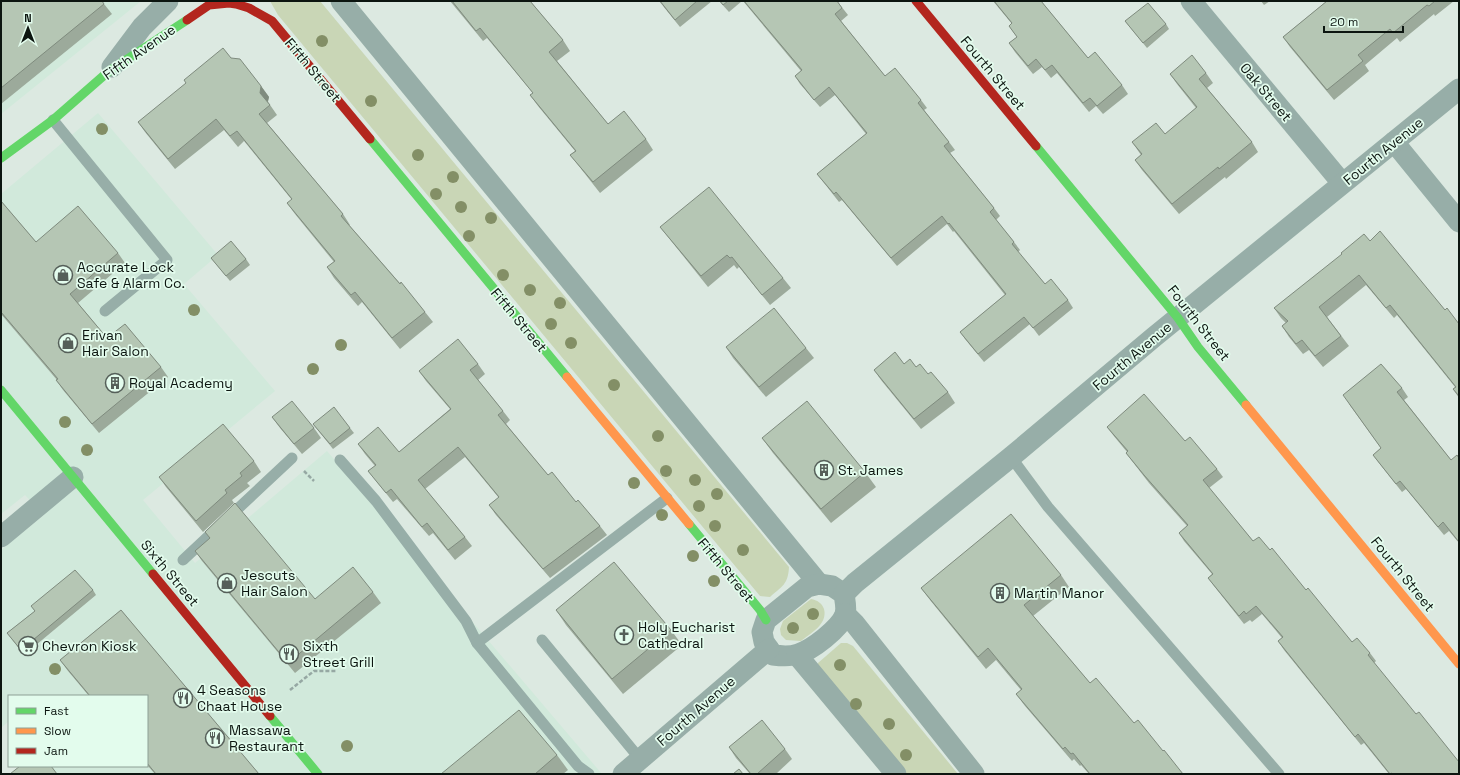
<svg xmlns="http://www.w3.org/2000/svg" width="1460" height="775" font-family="'Space Grotesk',sans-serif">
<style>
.built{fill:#d1e9db}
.green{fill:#c9d6b6}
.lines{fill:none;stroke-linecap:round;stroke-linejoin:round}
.path{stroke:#96a8a3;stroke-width:2.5;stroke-dasharray:4 2;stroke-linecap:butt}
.lane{stroke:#97aea8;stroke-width:11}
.street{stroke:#97aea8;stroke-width:21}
.fast{stroke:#63d668;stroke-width:9}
.slow{stroke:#ff974d;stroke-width:9}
.jam{stroke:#b3261e;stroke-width:9}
.tree{fill:#838f66}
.wall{fill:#9caa9b}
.shaded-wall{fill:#7f8b7e}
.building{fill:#b5c6b4;stroke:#7f8b7e}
.labels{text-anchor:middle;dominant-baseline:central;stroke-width:3.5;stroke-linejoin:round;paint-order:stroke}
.street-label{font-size:14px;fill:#0c1510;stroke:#e3fced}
.poi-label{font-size:14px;fill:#0c1510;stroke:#e3fced;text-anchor:start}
</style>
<rect width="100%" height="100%" fill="#dce9e1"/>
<g class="built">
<polygon points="1,1 141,1 1,114"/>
<polygon points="98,113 218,255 184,284 275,391 143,500 195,563 327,451 602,774 57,774 50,766 147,766 147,696 9,696 9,721 1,728 1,550 44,515 25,495 1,514 1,194"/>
</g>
<g class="green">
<path d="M270,1h50l469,566c-1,18 -7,19 -19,30l-10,-1 -482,-581z"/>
<path d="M811,599c6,1 11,4 13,10 4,15 -13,24 -23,32l-15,-1 -5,-5 -1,-6 3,-8z"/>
<polygon points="841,643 847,643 853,646 958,774 902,774 817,669 818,663"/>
</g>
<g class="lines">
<g class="path">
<polyline points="304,471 314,481"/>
<polyline points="290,690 314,671 337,671"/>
</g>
<g class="lane">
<polyline points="53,120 167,260 105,311"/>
<polyline points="1011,457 1048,507 1279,774"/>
<polyline points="340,460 376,501 466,621 477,643 578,766 589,774"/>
<polyline points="183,560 292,458"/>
<polyline points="542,640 640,759"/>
<polyline points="477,643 667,498"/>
</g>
<g class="street">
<polyline points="341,1 819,584"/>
<polyline points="1191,1 1342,183"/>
<polyline points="112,67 142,27 168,1"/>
<polyline points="1394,142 1459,222"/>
<polyline points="1,537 73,477"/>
<path d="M819,584l13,2 12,8c1,7 3,15 1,21 -6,14 -33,35 -47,39 -8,3 -17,2 -25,1l-9,-13 -2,-10 4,-12 41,-33z"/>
<polyline points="844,594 855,583 1011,457 1154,337 1459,89"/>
<polyline points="845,614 855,624 974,774"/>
<polyline points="797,655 896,774"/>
<polyline points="623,774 769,649"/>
</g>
<g class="fast">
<polyline points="370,139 567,377"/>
<polyline points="1036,146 1178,318 1198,347 1246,405"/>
<polyline points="1,158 53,120 109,71 187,20"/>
<polyline points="1,390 153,574"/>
<polyline points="689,524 760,610 766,620"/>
<polyline points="270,716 318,774"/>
</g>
<g class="slow">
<polyline points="567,377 689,524"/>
<polyline points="1246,405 1459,664"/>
</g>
<g class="jam">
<polyline points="916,1 1036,146"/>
<polyline points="187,20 209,5 229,3 236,4 249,8 272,21 370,139"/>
<polyline points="153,574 270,716"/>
</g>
</g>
<g class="tree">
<circle cx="322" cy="41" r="6"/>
<circle cx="371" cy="101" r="6"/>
<circle cx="102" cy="129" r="6"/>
<circle cx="418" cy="155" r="6"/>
<circle cx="453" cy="177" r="6"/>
<circle cx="436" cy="194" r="6"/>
<circle cx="461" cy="207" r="6"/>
<circle cx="491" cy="218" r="6"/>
<circle cx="469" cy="236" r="6"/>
<circle cx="503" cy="275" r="6"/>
<circle cx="530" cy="290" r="6"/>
<circle cx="560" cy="303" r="6"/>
<circle cx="194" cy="310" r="6"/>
<circle cx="551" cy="324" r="6"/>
<circle cx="571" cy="343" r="6"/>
<circle cx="341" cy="345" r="6"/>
<circle cx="313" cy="369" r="6"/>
<circle cx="614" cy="385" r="6"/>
<circle cx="65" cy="422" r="6"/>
<circle cx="658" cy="436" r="6"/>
<circle cx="87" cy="450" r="6"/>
<circle cx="666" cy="471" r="6"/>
<circle cx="695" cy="480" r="6"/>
<circle cx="634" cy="483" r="6"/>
<circle cx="717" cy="494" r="6"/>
<circle cx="699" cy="506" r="6"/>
<circle cx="662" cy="515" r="6"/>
<circle cx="715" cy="526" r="6"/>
<circle cx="743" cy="550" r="6"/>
<circle cx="693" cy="556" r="6"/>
<circle cx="714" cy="581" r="6"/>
<circle cx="813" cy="614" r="6"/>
<circle cx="793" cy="628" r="6"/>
<circle cx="840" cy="665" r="6"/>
<circle cx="55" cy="669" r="6"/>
<circle cx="856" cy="704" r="6"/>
<circle cx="889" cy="724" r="6"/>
<circle cx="347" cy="746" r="6"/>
<circle cx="906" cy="755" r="6"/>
</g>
<g class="wall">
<polygon points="1,1 104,4 112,14 1,104"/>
<polygon points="450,1 530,1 563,40 570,51 557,61 608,124 646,139 653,150 600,193 578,165 570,155 575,151 538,106 530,95 533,93 487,38 483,41"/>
<polygon points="659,1 712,1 680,27"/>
<polygon points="719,1 742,1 729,12"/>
<polygon points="743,1 837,1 848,15 841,21 885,76 921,100 927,108 924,110 949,142 955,150 950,153 994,208 1000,216 996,220 1014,242 1020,250 1018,252 1045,284 1068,300 1073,308 1039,336 1030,324 984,362 965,339 960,332 1005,295 954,231 953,232 947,224 897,266 842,200 839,202 817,174 866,134 835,95 820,107 800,84 795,76 801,71"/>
<polygon points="993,1 1041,1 1088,58 1122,85 1128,94 1103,114 1096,106 1089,112 1057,73 1051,78 1042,67 1033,74 1015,52 1009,43 1017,37 1009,26 1012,24"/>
<polygon points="1261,1 1270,1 1264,5"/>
<polygon points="1327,1 1454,1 1435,16 1434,14 1400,42 1397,38 1365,65 1369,71 1334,100 1290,47 1283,37"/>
<polygon points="1125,21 1166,24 1169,29 1147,48"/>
<polygon points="231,58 261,86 269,97 268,102 277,115 267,123 343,214 350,225 349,225 425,312 433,322 400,349 362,302 358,306 334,278 327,267 334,262 295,214 287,203 292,200 244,141 238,147 224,130 175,169 145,132 138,122"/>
<polygon points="1206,73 1213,83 1207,88 1252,142 1258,152 1226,179 1225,177 1179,214 1142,170 1135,160 1141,155 1132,142 1165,134 1196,108 1177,84 1170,74"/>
<polygon points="1,201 36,242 118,253 125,263 78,303 107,338 161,367 168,377 99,433 63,390 56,380 57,380 1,314"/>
<polygon points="660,227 783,278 791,288 770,305 739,267 737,269 734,265 708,287"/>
<polygon points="1370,241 1445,310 1459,324 1459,398 1453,389 1455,387 1397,315 1394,318 1366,285 1327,317 1349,346 1323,367 1309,350 1303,354 1289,337 1282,326 1286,323 1281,318 1274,308"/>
<polygon points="211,258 246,259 250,265 230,281"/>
<polygon points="726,347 806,348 814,358 766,397 733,358"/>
<polygon points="478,364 485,374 478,380 503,411 510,420 506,424 548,475 576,502 600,526 607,535 550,578 496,515 489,505 499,498 465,457 425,489 465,537 472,546 455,560 433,533 429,536 397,499 393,502 368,471 375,466 365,454 358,444 399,452 450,409 426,381 419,371"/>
<polygon points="904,364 916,367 928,374 948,392 955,403 921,429 881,380 874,370"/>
<polygon points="1402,388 1408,397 1404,400 1451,460 1459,458 1459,543 1449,531 1444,535 1406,489 1402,492 1379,463 1373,455 1381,448 1349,404"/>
<polygon points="272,417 314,428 321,438 302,454 280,428"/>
<polygon points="313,424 350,428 354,433 333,449"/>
<polygon points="1107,427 1185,441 1217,469 1223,477 1209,488 1253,541 1270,550 1352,642 1370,653 1376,661 1374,663 1459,774 1389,774 1364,743 1361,745 1284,650 1278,641 1282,638 1262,614 1252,622 1250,620 1244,624 1214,586 1208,578 1212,574 1184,541 1179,533 1187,526 1149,483 1132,461 1126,453 1127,452 1113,435"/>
<polygon points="762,438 865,472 876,487 831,523 773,453"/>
<polygon points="254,461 261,472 247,483 250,486 232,500 234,503 203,532 166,487 159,477"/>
<polygon points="205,532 315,599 373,592 381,603 295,673 202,561 195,551 210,539"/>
<polygon points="1061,575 1069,587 1033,616 1090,683 1134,723 1183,774 1089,774 1081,765 1080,766 1074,759 1072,761 1025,706 1016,694 1021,690 996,660 986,669 930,600 921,588"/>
<polygon points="93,590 96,595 24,655 7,633 35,611 31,606"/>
<polygon points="121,610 259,774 155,774 147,765 147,696 89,696 68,671 60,660"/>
<polygon points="556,610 671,630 682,645 623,694 566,625"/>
<polygon points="729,747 785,749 792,759 776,774 750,774 736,758"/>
<polygon points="557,755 568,770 563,774 441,774"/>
</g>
<polygon class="shaded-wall" points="261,86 269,97 267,104 260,93"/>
<g class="building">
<polygon points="1,1 102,1 104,4 1,88"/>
<polygon points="452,1 530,1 563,40 549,52 608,124 624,111 646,139 593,182 570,155 576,151 530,95 533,93 480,28 476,31"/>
<polygon points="660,1 697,1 675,20"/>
<polygon points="720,1 728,1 723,5"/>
<polygon points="744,1 837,1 842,8 835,14 885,76 895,68 921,100 918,103 949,142 944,146 994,208 990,212 1014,242 1012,244 1045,284 1051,279 1068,300 1033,328 1024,317 978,354 960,332 1006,294 949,223 948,224 942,216 891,258 836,192 834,194 817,174 867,133 829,87 814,100 795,76 802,70"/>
<polygon points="994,1 1041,1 1088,58 1095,52 1122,85 1097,106 1090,98 1083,103 1052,65 1045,70 1036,59 1028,66 1009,43 1017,37 1009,26 1012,23"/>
<polygon points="1327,1 1435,1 1429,6 1427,5 1393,33 1390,29 1358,55 1363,61 1327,90 1283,37"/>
<polygon points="1148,3 1166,24 1143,43 1125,21"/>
<polygon points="223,48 231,58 240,59 261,86 260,93 270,105 259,114 343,214 341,216 400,284 401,282 425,312 392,338 355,292 351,295 327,267 335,261 287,203 292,199 237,131 230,136 216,119 168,159 138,122 186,83 184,80"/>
<polygon points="1192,55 1206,73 1199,79 1252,142 1219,169 1218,167 1172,204 1135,160 1142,154 1132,142 1156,123 1165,134 1197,107 1170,74"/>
<polygon points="709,187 783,278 762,295 732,257 730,258 727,255 701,276 660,227"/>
<polygon points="1,201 36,242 78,206 118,253 70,294 107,338 125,324 161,367 92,424 56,380 58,379 1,312"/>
<polygon points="1380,231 1445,310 1447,308 1459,324 1459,396 1453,389 1456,387 1390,305 1386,308 1359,275 1319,307 1341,336 1315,356 1302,340 1296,344 1282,326 1288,321 1274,308 1342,254 1341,253 1364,234 1370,241"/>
<polygon points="231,241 246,259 226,276 211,258"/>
<polygon points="774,308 806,348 759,387 726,347"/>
<polygon points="458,339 478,364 470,370 503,411 498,415 548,475 552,472 576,502 578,500 600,526 543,569 489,505 499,497 458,447 418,480 465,537 448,550 427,523 422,527 391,489 386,493 368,471 376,465 358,444 378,427 399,452 451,409 419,371"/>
<polygon points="895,352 904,364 910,359 916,367 920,364 928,374 931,372 948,392 914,419 874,370"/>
<polygon points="1381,364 1402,388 1397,392 1451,460 1457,455 1459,458 1459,542 1443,522 1438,527 1400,481 1396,484 1373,455 1381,448 1343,395"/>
<polygon points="1144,394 1185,441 1190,437 1217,469 1203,480 1253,541 1259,537 1270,550 1272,548 1306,590 1308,588 1352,642 1357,638 1370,653 1368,655 1416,714 1419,712 1459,762 1459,774 1392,774 1392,773 1390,774 1358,734 1355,737 1278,641 1283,637 1256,606 1246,614 1244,611 1239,616 1208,578 1213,574 1179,533 1188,525 1144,475 1126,453 1128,451 1107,427"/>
<polygon points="292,401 314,428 294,444 272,417"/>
<polygon points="807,401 865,472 821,509 762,438"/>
<polygon points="334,407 350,428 330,444 313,424"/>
<polygon points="223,424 254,461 240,473 242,476 225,490 227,493 196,521 159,477"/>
<polygon points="235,503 315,599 353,567 373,592 288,663 195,551 210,538 205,532"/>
<polygon points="1011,514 1061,575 1024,605 1090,683 1096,678 1134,723 1138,720 1163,751 1164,750 1183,774 1090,774 1073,753 1071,754 1065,747 1063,749 1016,694 1022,689 988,648 978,657 921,588"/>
<polygon points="614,562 671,630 612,679 556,610"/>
<polygon points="75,570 93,590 21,650 7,633 35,611 31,606"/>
<polygon points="121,610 259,774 156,774 147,763 147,696 90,696 60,660"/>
<polygon points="519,710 557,755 535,774 441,774"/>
<polygon points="762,720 785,749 757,774 751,774 729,747"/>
<polygon points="20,766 51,766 57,774 10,774"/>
<polygon points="739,769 743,774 733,774"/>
</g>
<defs>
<symbol id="shop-ring" viewBox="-11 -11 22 22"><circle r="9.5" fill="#e3fced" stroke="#555f59" stroke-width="1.5"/><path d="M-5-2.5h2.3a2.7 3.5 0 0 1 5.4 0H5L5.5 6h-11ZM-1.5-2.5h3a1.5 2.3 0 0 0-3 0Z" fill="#555f59"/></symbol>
<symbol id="building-ring" viewBox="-11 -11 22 22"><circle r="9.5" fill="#e3fced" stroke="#555f59" stroke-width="1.5"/><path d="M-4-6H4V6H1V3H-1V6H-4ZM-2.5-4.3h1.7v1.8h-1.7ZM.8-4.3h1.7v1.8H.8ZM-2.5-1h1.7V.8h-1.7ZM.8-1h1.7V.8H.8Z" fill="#555f59"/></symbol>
<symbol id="church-ring" viewBox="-11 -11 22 22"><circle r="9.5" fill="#e3fced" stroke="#555f59" stroke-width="1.5"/><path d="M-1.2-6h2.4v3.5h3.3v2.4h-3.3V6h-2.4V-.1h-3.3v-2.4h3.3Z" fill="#555f59"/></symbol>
<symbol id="supermarket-ring" viewBox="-11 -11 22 22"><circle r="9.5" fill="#e3fced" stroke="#555f59" stroke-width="1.5"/><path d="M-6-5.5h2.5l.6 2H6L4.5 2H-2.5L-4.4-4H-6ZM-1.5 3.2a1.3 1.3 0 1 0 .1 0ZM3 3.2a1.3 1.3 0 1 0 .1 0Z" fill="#555f59"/></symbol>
<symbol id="restaurant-ring" viewBox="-11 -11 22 22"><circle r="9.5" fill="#e3fced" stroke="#555f59" stroke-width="1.5"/><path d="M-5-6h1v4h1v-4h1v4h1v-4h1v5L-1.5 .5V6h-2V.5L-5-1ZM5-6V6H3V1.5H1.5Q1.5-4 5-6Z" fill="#555f59"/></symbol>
</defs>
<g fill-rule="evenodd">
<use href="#shop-ring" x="52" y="264" width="22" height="22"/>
<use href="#shop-ring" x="57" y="332" width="22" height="22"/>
<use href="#building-ring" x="104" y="372" width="22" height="22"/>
<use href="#building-ring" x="813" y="459" width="22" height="22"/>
<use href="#shop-ring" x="216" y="572" width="22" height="22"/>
<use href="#building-ring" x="989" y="582" width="22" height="22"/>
<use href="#church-ring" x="613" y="624" width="22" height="22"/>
<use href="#supermarket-ring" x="17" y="635" width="22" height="22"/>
<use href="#restaurant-ring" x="278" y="643" width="22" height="22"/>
<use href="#restaurant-ring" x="172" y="687" width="22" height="22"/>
<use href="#restaurant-ring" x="204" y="727" width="22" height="22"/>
</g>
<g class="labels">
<g class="street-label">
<text transform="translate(139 52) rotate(-35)">Fifth Avenue</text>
<text transform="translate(313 70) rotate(50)">Fifth Street</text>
<text transform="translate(993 73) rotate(50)">Fourth Street</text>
<text transform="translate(1266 92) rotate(50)">Oak Street</text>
<text transform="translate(1383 151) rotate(-39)">Fourth Avenue</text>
<text transform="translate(519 320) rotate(50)">Fifth Street</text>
<text transform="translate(1199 323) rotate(52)">Fourth Street</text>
<text transform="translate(1132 356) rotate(-40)">Fourth Avenue</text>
<text transform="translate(726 570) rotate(50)">Fifth Street</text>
<text transform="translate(170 573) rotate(50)">Sixth Street</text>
<text transform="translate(1403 574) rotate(51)">Fourth Street</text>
<text transform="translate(696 711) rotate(-41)">Fourth Avenue</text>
</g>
<g class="poi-label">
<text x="77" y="267">Accurate Lock<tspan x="77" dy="16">Safe &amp; Alarm Co.</tspan></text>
<text x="82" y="335">Erivan<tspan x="82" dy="16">Hair Salon</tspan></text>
<text x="129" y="383">Royal Academy</text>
<text x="838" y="470">St. James</text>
<text x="241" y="575">Jescuts<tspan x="241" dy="16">Hair Salon</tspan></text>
<text x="1014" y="593">Martin Manor</text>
<text x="638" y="627">Holy Eucharist<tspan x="638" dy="16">Cathedral</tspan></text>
<text x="42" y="646">Chevron Kiosk</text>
<text x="303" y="646">Sixth<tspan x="303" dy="16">Street Grill</tspan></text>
<text x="197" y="690">4 Seasons<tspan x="197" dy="16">Chaat House</tspan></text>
<text x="229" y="730">Massawa<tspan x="229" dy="16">Restaurant</tspan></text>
</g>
</g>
<rect width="1460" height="775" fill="none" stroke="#0c1510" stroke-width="4"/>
<rect x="8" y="695" width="140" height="72" fill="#e3fced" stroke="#8da095"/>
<rect x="16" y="708" width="20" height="6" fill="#63d668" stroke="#8da095"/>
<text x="44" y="715" font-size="12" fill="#0c1510">Fast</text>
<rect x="16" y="728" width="20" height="6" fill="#ff974d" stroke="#8da095"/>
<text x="44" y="735" font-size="12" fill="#0c1510">Slow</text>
<rect x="16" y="748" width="20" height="6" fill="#b3261e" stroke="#8da095"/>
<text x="44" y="755" font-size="12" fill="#0c1510">Jam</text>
<g transform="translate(28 28)" stroke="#e3fced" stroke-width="3" paint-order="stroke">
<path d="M0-3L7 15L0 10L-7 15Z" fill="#0c1510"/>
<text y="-6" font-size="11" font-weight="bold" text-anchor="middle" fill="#0c1510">N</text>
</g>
<path d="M1324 26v6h79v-6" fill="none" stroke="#0c1510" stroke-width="2"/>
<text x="1330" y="26" font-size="12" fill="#0c1510" stroke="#e3fced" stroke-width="3" paint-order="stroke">20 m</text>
</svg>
